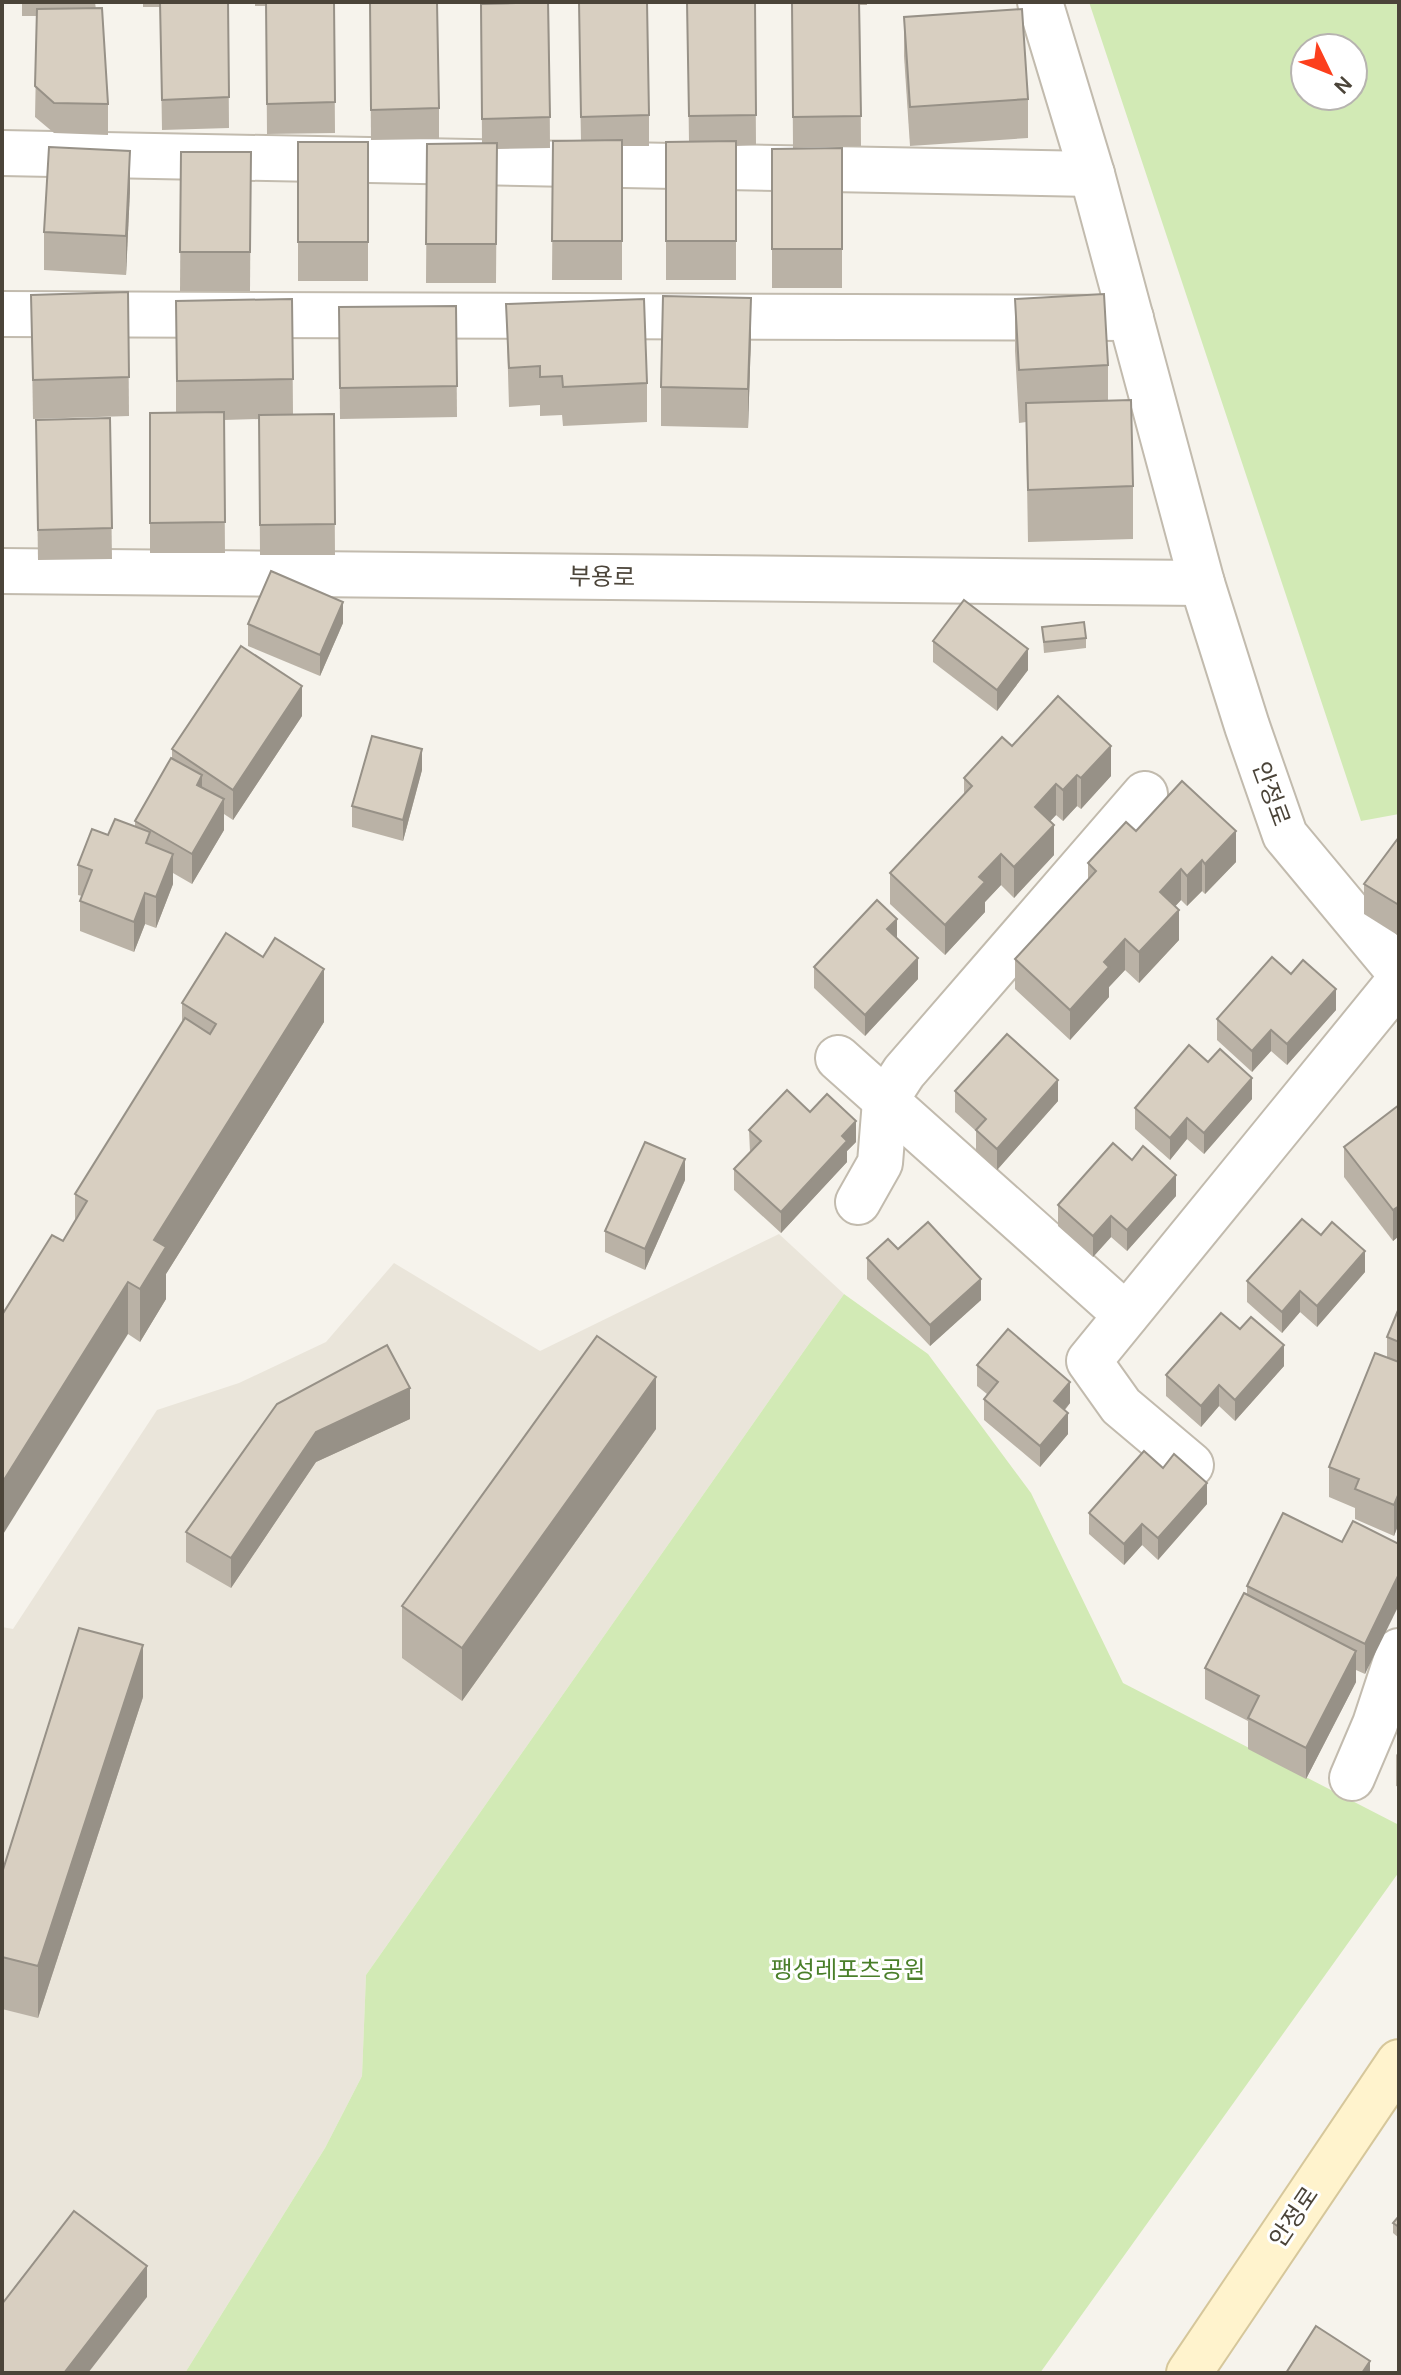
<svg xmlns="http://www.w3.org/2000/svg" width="1401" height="2375" font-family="Karla,'Noto Sans KR',sans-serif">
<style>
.residential{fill:#eae5da}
.green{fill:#d2eab5;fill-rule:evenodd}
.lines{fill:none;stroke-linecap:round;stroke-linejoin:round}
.street-casing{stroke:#c2bbae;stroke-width:48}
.secondary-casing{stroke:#d6c79b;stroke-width:48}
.street{stroke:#fff;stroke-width:44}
.secondary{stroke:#fff3cd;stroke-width:44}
.wall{fill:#bab2a6}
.shaded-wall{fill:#979187}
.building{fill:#d8cfc1;stroke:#979187;stroke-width:2}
.labels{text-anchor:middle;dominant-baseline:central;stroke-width:6;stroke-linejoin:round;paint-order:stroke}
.street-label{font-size:24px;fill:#4b4439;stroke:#fff}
.park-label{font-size:24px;fill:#4a7f2a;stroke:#fff}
</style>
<rect width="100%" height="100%" fill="#f6f3ec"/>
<polygon class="residential" points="779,1234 844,1294 366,1975 362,2076 325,2148 185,2373 2,2373 2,1627 13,1629 157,1410 239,1383 326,1342 394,1263 540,1351"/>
<g class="green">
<path d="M1089,2h310v812l-38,7zM1305,48h48v48h-48z"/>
<polygon points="844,1294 928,1354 1031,1493 1123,1683 1399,1825 1399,1872 1040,2373 185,2373 325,2148 362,2076 366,1975"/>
</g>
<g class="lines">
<defs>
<g id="street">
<polyline points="1040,2 1092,174 1202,583 1247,726 1285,835 1399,972"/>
<polyline points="2,153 1092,174"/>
<polyline points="2,314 1131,318"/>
<polyline points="2,571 1202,583"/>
<polyline points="838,1058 1126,1315"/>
<polyline points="858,1202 880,1163 885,1101 904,1072 1145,794"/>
<polyline points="1191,1465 1121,1406 1089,1361 1399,981"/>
<polyline points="1352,1778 1375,1724 1399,1651"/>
</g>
<polyline id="secondary" points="1189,2373 1399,2062"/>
</defs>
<use href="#street" class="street-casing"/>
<use href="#secondary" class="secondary-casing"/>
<use href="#street" class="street"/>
<use href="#secondary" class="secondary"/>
</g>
<g class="wall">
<polygon points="22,2 95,2 108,104 108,135 54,133 35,117 37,16 22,16"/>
<polygon points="143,2 228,2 229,128 162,130 160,7 143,7"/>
<polygon points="255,2 334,2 335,133 267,134 266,6 255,6"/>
<polygon points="370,2 439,108 439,139 371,140"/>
<polygon points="476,2 549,2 550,148 497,149 496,283 426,283 427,144 482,144 481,4 476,4"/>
<polygon points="687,2 755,2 756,145 736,146 736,280 666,280 666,142 689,142"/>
<polygon points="792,2 867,2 867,5 860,5 861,146 793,148"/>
<polygon points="904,17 1028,99 1028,138 910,146 904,56"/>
<polygon points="579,32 649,115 649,146 622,146 622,280 552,280 553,141 581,141"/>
<rect x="298" y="142" width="70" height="139"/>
<polygon points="842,148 842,288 772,288 772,149"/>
<polygon points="181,152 251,152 250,291 180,291"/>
<polygon points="130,190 126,275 44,270 44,232"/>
<polygon points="128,292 129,416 33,419 31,295"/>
<polygon points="292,299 293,414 334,414 335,555 260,555 259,419 224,420 225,553 150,553 150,413 176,412 176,301"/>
<polygon points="1015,299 1108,365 1108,401 1133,486 1133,539 1028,542 1026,422 1019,423 1015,351"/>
<polygon points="506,304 647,383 647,422 563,426 562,415 540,416 540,405 509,407"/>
<polygon points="456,306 457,417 340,419 339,307"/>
<polygon points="751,337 748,428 661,426 661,387"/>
<polygon points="110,418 112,559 38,560 36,420"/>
<polygon points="343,623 320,676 248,646 248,624"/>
<polygon points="1042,627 1086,638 1086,648 1044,653"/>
<polygon points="933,641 1028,670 997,711 933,662"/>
<polygon points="302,716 233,820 224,814 224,830 192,884 173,873 173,884 156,928 145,924 134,952 80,931 80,901 82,896 78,895 78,865 108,835 135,827 135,821 172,758 172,749"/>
<polygon points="1012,746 1111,776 1081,809 1077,806 1063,821 1056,815 1050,821 1054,855 1014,898 1001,885 985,902 985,912 945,955 890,904 890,873 964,795 964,778"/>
<polygon points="422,770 403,841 352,827 352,806"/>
<polygon points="1136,831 1236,862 1205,894 1202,891 1187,906 1181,900 1175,906 1179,940 1139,983 1125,970 1109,987 1109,997 1070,1040 1015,989 1015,959 1088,879 1088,863"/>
<polygon points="1399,837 1399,936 1364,914 1364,884"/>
<polygon points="897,938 918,979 865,1036 814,988 814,967"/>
<polygon points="182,1003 324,1022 166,1274 166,1299 140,1342 128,1334 75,1221 75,1194 182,1022"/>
<polygon points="1336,1010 1287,1065 1271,1051 1252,1072 1217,1040 1217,1019"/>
<polygon points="955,1091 1058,1101 997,1170 976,1151 976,1131 955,1112"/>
<polygon points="1252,1099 1204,1154 1187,1139 1170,1160 1135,1129 1135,1108"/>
<polygon points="1399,1105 1399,1236 1393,1241 1344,1177 1344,1147"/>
<polygon points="810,1112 856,1142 847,1151 847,1162 781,1233 734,1190 734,1169 750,1152 749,1130"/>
<polygon points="685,1180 645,1270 605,1252 605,1231"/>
<polygon points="1176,1196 1127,1251 1111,1237 1093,1257 1058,1226 1058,1205"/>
<polygon points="898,1249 981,1300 930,1346 867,1279 867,1258"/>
<polygon points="1365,1272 1317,1327 1300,1312 1282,1333 1247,1302 1247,1281"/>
<polygon points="1399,1308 1399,1523 1394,1536 1355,1519 1355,1508 1329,1497 1329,1467 1387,1358 1387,1337"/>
<polygon points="1240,1329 1284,1366 1235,1421 1219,1406 1201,1427 1166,1396 1166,1375"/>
<polygon points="977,1365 1070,1403 1065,1410 1068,1434 1040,1467 984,1420 984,1399 987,1394 977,1386"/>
<polygon points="277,1404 410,1419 316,1462 231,1588 186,1562 186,1532"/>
<polygon points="656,1429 462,1701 402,1658 402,1606"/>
<polygon points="1207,1504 1158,1560 1142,1545 1124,1565 1089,1534 1089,1513"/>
<polygon points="1342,1542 1399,1544 1365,1674 1356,1670 1356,1682 1306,1779 1248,1749 1248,1721 1205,1699 1205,1668 1247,1595 1247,1586"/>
<polygon points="143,1697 38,2018 2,2009 2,1873"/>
<polygon points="1399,1751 1399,1787 1396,1786 1396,1755"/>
<polygon points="1399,2216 1399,2238 1393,2233 1393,2223"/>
</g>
<g class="shaded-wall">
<polygon points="130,151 130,190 126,275 126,236"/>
<polygon points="751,298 751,337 748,428 748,389"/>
<polygon points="343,602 343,623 320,676 320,655"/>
<polygon points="1028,649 1028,670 997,711 997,690"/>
<polygon points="302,686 302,716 233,820 233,790"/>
<polygon points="1111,746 1111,776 1081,809 1081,778"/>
<polygon points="422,749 422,770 403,841 403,820"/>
<polygon points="202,775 202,806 197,785"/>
<polygon points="1077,775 1077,806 1063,821 1063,790"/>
<polygon points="1056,784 1056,815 1035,837 1035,807"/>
<polygon points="224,799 224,830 192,884 192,854"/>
<polygon points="1054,825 1054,855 1014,898 1014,867"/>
<polygon points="1236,831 1236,862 1205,894 1205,864"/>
<polygon points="173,854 173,884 156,928 156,897"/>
<polygon points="1001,854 1001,885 985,902 985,912 945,955 945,925 979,877"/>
<polygon points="1202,860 1202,891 1187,906 1187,876"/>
<polygon points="1181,869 1181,900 1160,923 1160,892"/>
<polygon points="145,893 145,924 134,952 134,922"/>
<polygon points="1179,910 1179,940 1139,983 1139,952"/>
<polygon points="897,919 897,940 887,929"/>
<polygon points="1125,939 1125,970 1109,987 1109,997 1070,1040 1070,1010 1104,962"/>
<polygon points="918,958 918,979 865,1036 865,1015"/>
<polygon points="324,969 324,1022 166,1274 166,1299 140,1342 140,1289 154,1240"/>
<polygon points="1336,989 1336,1010 1287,1065 1287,1044"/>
<polygon points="1271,1030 1271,1051 1252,1072 1252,1051"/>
<polygon points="1252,1078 1252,1099 1204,1154 1204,1133"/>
<polygon points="1058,1080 1058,1101 997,1170 997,1149"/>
<polygon points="1187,1118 1187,1139 1170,1160 1170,1138"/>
<polygon points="856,1121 856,1142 847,1151 847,1162 781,1233 781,1212 842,1136"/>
<polygon points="685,1159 685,1180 645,1270 645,1249"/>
<polygon points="1176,1175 1176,1196 1127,1251 1127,1230"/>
<polygon points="1399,1206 1399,1236 1393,1241 1393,1210"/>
<polygon points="1111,1216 1111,1237 1093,1257 1093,1236"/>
<polygon points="1365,1251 1365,1272 1317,1327 1317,1306"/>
<polygon points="981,1279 981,1300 930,1346 930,1325"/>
<polygon points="128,1282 128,1334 2,1536 2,1483"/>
<polygon points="1300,1291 1300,1312 1282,1333 1282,1312"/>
<polygon points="1284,1345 1284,1366 1235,1421 1235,1400"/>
<polygon points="656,1377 656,1429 462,1701 462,1648"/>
<polygon points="1070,1382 1070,1403 1054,1422 1054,1401"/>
<polygon points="1219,1385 1219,1406 1201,1427 1201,1406"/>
<polygon points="410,1388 410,1419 316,1462 231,1588 231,1558 316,1432"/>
<polygon points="1068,1413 1068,1434 1040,1467 1040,1446"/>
<polygon points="1207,1483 1207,1504 1158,1560 1158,1538"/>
<polygon points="1399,1493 1399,1523 1394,1536 1394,1505"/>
<polygon points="1142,1524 1142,1545 1124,1565 1124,1544"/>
<polygon points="1399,1574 1399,1605 1365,1674 1365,1644"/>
<polygon points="143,1645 143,1697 38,2018 38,1966"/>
<polygon points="1356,1651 1356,1682 1306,1779 1306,1748"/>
<polygon points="147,2266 147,2297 88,2373 64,2373"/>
<polygon points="1370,2361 1370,2373 1362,2373"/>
</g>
<g class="building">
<polygon points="160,2 228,2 229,97 162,100"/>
<polygon points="266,2 334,2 335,102 267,104"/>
<polygon points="370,2 437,2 439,108 371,110"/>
<polygon points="548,2 550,117 482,119 481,4"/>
<polygon points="579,2 647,2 649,115 581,117"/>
<polygon points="687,2 755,2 756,115 689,116"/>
<polygon points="792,2 859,2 861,116 793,117"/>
<polygon points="102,8 108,104 54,103 35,86 37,9"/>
<polygon points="1022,9 1028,99 910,107 904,17"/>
<polygon points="622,140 622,241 552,241 553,141"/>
<polygon points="736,141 736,241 666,241 666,142"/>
<rect x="298" y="142" width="70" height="100"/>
<polygon points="497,143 496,244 426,244 427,144"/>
<polygon points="49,147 130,151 126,236 44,232"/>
<polygon points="842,148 842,249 772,249 772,149"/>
<polygon points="181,152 251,152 250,252 180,252"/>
<polygon points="128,292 129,377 33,380 31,295"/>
<polygon points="1104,294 1108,365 1019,370 1015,299"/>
<polygon points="663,296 751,298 748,389 661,387"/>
<polygon points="292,299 293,379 177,381 176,301"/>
<polygon points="644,299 647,383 563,387 562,376 540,377 540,366 509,368 506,304"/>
<polygon points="456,306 457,386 340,388 339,307"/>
<polygon points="1131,400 1133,486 1028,490 1026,403"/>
<polygon points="224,412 225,522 150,523 150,413"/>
<polygon points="334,414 335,524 260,525 259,415"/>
<polygon points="110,418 112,528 38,530 36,420"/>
<polygon points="271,571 343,602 320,655 248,624"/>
<polygon points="964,600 1028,649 997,690 933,641"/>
<polygon points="1084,622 1086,638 1044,642 1042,627"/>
<polygon points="241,646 302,686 233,790 172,749"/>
<polygon points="1058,696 1111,746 1081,778 1077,775 1063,790 1056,784 1035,807 1054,825 1014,867 1001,854 979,877 985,882 945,925 890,873 972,786 964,778 1002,737 1012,746"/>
<polygon points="372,736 422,749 403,820 352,806"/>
<polygon points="171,758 202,775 197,785 224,799 192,854 135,821"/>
<polygon points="1182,781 1236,831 1205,864 1202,860 1187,876 1181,869 1160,892 1179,910 1139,952 1125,939 1104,962 1109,967 1070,1010 1015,959 1096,871 1088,863 1126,822 1136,831"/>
<polygon points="115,819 150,832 146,843 173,854 156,897 145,893 134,922 80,901 92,870 78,865 92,829 108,835"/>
<polygon points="1399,837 1399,905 1364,884"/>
<polygon points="877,900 897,919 887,929 918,958 865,1015 814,967"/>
<polygon points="226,933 263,957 275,938 324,969 154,1240 166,1247 140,1289 128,1282 2,1483 2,1315 52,1235 63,1241 87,1201 75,1194 185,1018 210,1034 216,1024 182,1003"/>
<polygon points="1272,957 1291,974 1303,960 1336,989 1287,1044 1271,1030 1252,1051 1217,1019"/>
<polygon points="1007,1034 1058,1080 997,1149 976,1130 986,1119 955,1091"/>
<polygon points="1189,1045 1208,1062 1220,1049 1252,1078 1204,1133 1187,1118 1170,1138 1135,1108"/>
<polygon points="787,1090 810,1112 827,1094 856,1121 842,1136 847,1141 781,1212 734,1169 761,1141 749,1130"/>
<polygon points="1399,1105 1399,1206 1393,1210 1344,1147"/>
<polygon points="645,1142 685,1159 645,1249 605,1231"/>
<polygon points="1113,1143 1132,1160 1143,1146 1176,1175 1127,1230 1111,1216 1093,1236 1058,1205"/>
<polygon points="1302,1219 1321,1235 1332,1222 1365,1251 1317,1306 1300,1291 1282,1312 1247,1281"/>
<polygon points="928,1222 981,1279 930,1325 867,1258 888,1239 898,1249"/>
<polygon points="1399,1308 1399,1342 1387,1337"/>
<polygon points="1221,1313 1240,1329 1251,1317 1284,1345 1235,1400 1219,1385 1201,1406 1166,1375"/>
<polygon points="1008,1329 1070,1382 1054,1401 1068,1413 1040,1446 984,1399 998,1382 977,1365"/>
<polygon points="597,1336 656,1377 462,1648 402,1606"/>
<polygon points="387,1345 410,1388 316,1432 231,1558 186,1532 277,1404"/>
<polygon points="1375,1353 1399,1362 1399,1493 1394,1505 1355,1489 1359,1479 1329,1467"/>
<polygon points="1144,1451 1163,1468 1174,1454 1207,1483 1158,1538 1142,1524 1124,1544 1089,1513"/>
<polygon points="1283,1513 1342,1542 1353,1521 1399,1544 1399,1574 1365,1644 1247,1586"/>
<polygon points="1244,1593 1356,1651 1306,1748 1248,1718 1259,1696 1205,1668"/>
<polygon points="79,1628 143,1645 38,1966 2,1957 2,1873"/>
<polygon points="74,2211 147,2266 64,2373 2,2373 2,2304"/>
<polygon points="1399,2216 1399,2227 1393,2223"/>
<polygon points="1316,2326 1370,2361 1362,2373 1286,2373"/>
</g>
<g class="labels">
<g class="street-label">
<text transform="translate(602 577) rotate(1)">부용로</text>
<text transform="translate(1271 794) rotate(70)">안정로</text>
<text transform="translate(1294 2217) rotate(-56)">안정로</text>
</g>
<g class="park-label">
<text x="848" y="1970">팽성레포츠공원</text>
</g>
</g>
<rect width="1401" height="2375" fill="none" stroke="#4b4439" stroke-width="8"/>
<g transform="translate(1329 72) rotate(133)"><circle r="38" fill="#ffffff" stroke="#b7b4b0" stroke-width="2"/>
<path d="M0-6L14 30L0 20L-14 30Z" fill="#fc3f1d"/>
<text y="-12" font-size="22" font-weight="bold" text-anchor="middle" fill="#4b4439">N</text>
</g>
</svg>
